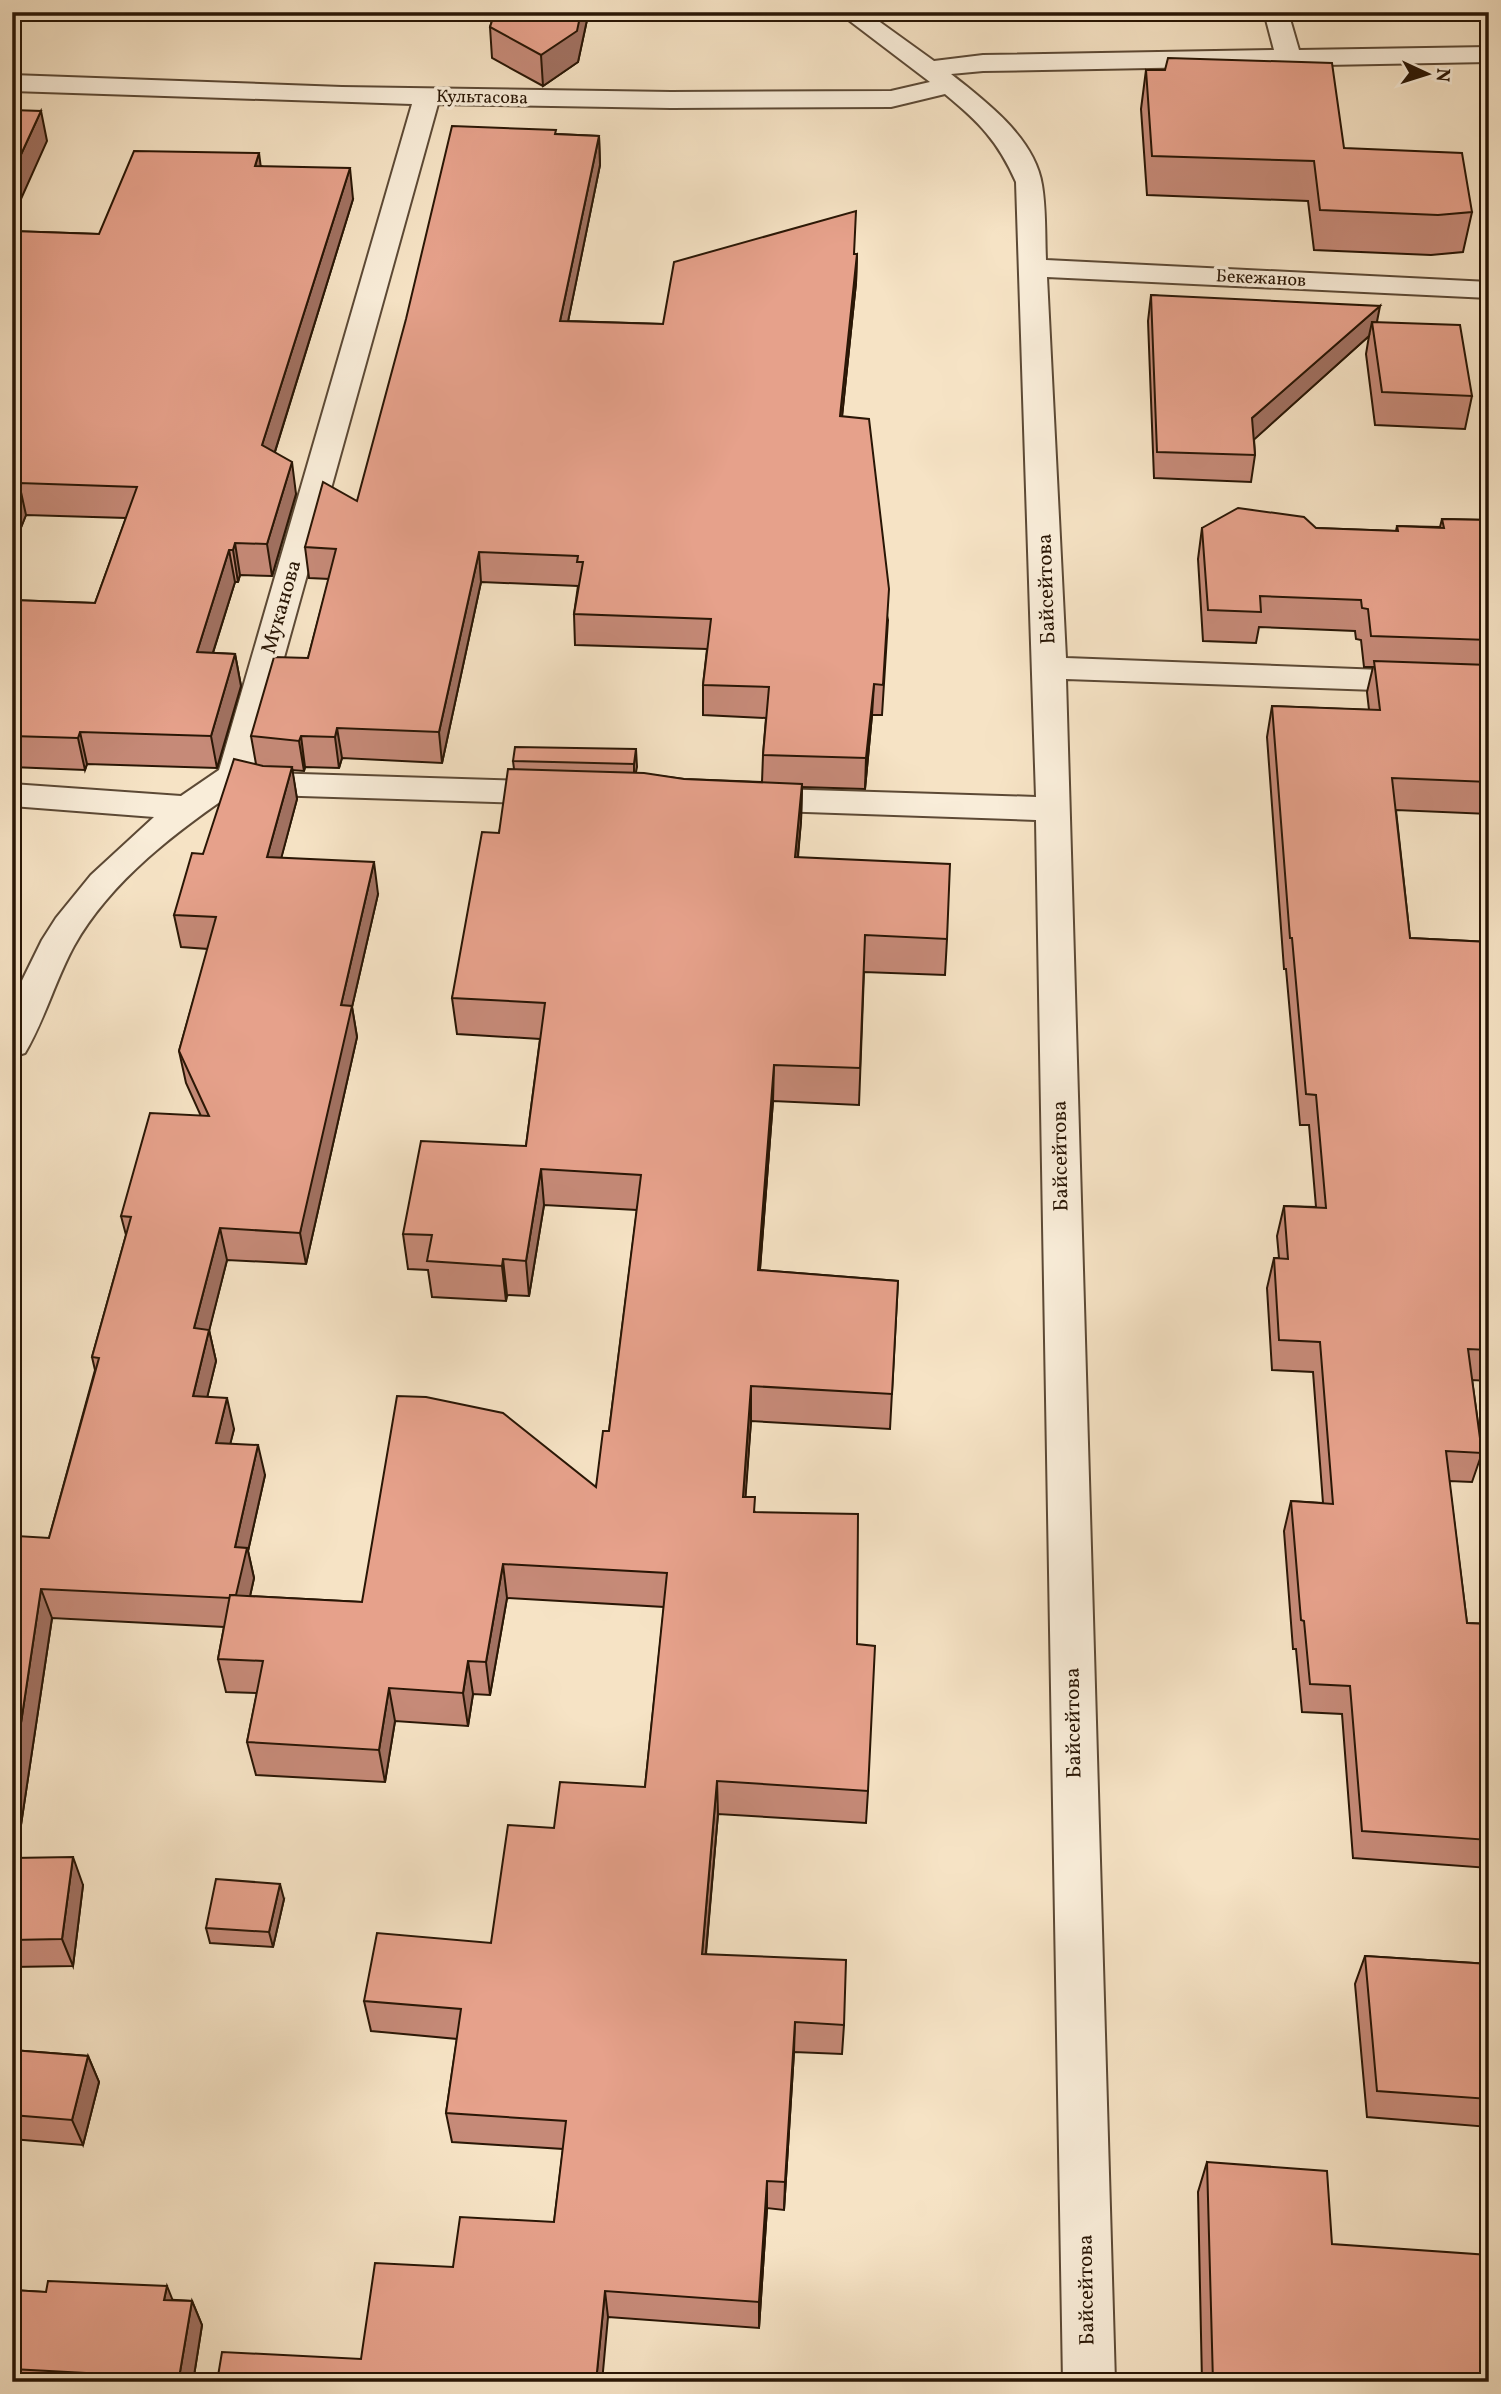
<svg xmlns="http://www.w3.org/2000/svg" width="1501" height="2394" font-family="Vollkorn,serif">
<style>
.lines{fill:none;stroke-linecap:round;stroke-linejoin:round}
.minor-casing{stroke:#5c4935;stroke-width:4}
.minor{fill:#f9edd9;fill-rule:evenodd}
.wall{fill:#c68a78;stroke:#291605;stroke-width:2;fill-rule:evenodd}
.shaded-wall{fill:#a17161;stroke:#291605;stroke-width:2}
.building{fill:#e6a18b;stroke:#291605;stroke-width:2}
.labels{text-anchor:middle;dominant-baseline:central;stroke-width:7;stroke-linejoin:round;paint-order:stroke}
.far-street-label{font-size:18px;fill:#291605;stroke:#f9edd9}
.street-label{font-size:21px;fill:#291605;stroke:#f9edd9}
</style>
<rect width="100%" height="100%" fill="#f6e3c5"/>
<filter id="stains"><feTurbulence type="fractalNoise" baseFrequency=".00286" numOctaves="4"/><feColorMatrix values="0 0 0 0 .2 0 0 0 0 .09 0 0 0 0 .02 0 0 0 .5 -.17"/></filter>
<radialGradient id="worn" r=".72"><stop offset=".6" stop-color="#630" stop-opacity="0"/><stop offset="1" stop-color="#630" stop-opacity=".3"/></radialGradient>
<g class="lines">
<defs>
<path id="minor" d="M838,12h28l68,49 49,-6 291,-5 -10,-38h24l11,38 190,-3v15l-506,9 -32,3c34,27 84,64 91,111 4,24 3,51 4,75l443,22v16l-442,-21 19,381 423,16v20l-423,-15 49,1703h-52l-27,-1562 -287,-10 -12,-3 -5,-8 5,-8 12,-3 287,9 -20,-615c-18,-41 -37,-60 -71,-88l-54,13 -220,1 -233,-4 -185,665 16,4 287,9 12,3 5,8 -5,8 -12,3 -287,-9 -29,-7c-62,42 -129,92 -166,158 -19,35 -29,73 -49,107l-13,4v-56l30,-61 14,-22 35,-43 63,-58 -142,-11v-22l169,12 38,-26 193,-666 -400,-13v-16l330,12 329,5 220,-1 39,-9z"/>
</defs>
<use href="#minor" class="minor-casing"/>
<use href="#minor" class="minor"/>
</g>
<g class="wall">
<polygon points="495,12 586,12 587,20 578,62 543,86 492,58 490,27"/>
<polygon points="1146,70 1344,148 1472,212 1463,252 1431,255 1314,250 1308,201 1147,195 1141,109"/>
<path d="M556,134l43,2 1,29 -32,156 95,3 194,-70 -1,29 -14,133 46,204 -6,95h-10l-7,74 -63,-2 -1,34 -3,36 149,82 -2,36 -81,-3 -5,133 -86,-4 -13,169 138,11 -8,148 -139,-8 -6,76 10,15 102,132 11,147 -2,32 -148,-9 -12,140 138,71 -2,29 -48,-2 -10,158 -17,-2 -8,120 -151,-11 -247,42 92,-92 101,-45 9,-73 -111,-7 -6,-29 11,-74 -86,-8 -7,-30 127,-58 63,-115 91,-41 19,-180 -157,-9 -17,97 -17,-1 -5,32 -73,-5 -10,61 -129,-7 -9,-33 10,-49 -31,-1 -8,-33 6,-32 -172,-9 -36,240 67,27 -10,81 -61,1v-426l37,-3 46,-168 -3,-13 34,-122 -5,-19 80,-100 -15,-33 -7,-32 29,-102 -27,-2 -7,-32 29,-61 53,-90 -5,-28 57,-78 21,-79 -20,-1 -4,-31 52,-46zM481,582l97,4 -4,28 1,31 132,4 -4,36v30l63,3 -3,37 -1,27 -78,-3 -48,-6v-24l-123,12 1,8 -15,64 -47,165 5,36 83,5 -14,107 -123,88 5,35 20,1 4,27 74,4 1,-6 22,1 15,-91 93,5 -28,221 -13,56 -234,115 -112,-6 4,-18 -6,-27 17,-76 -35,-31 4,-15 -27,-32 9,-36 -7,-31 18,-70 79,4 51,-227 -5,-30 26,-113 -97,-36 16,-59 -5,-29 12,1 1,-4 34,1 3,-10 100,5z"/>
<polygon points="261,166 353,199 275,452 296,494 272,576 240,575 238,582 235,582 213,653 235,654 241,686 217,768 87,764 85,770 12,767 12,600 95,603 126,518 26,515 12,550 12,231 99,234"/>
<polygon points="1151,295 1377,322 1472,396 1465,429 1375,425 1366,354 1369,336 1254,439 1255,455 1251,482 1154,478 1148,321"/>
<polygon points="1442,519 1489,520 1489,814 1396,810 1410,938 1489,942 1489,1381 1472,1380 1482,1453 1472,1482 1449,1481 1467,1623 1489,1624 1489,1868 1353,1858 1342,1714 1302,1712 1296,1649 1293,1649 1284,1531 1291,1501 1323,1503 1313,1372 1272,1370 1267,1288 1274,1258 1279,1258 1277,1236 1284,1206 1316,1207 1309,1125 1300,1125 1286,969 1284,969 1267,737 1272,706 1369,710 1367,692 1373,667 1364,667 1361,640 1356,639 1355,631 1259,627 1256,643 1203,641 1198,559 1202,528 1316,528 1396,531 1397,526 1440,527"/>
<polygon points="284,1899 273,1947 210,1943 206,1928"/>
<polygon points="1365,1956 1489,1964 1489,2127 1367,2117 1355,1984"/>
<polygon points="12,2050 88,2056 99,2082 83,2145 12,2139"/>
<polygon points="1207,2162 1332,2244 1489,2382 1202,2382 1198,2192"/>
<polygon points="12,2290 192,2301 202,2325 193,2382 12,2382"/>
</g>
<g class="shaded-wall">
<polygon points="581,12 586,12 587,20 578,62 543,86 541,55"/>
<polygon points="41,111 47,141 12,219 12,174"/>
<polygon points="599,136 600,165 562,351 560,321"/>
<polygon points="259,153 263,184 255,166"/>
<polygon points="350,168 353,199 267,477 262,445"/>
<polygon points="857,254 856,283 839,446 840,416"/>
<polygon points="1380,306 1375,332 1372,322 1369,336 1248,445 1252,418"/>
<polygon points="292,462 296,494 272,576 267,544"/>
<polygon points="19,483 26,515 12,550 12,500"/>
<polygon points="235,543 240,575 238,582 233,550"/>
<polygon points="229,550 235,582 203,684 197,652"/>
<polygon points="479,552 481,582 442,763 439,732"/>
<polygon points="235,654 241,686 217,768 211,736"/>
<polygon points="874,684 872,715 865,789 866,758"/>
<polygon points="337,728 342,758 339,768 335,737"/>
<polygon points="80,732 87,764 85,770 78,738"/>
<polygon points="301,736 305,767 304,771 299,741"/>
<polygon points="636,749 637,767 634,782 634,764"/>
<polygon points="292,767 297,799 273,889 267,857"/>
<polygon points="802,784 801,821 794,894 795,857"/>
<polygon points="374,862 378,894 352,1007 357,1037 306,1264 300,1233 341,1005"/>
<polygon points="774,1065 773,1101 757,1306 758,1270"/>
<polygon points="541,1169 544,1205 529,1296 526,1261"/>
<polygon points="220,1228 227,1260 202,1359 194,1328"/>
<polygon points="503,1259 507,1295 506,1301 502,1266"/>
<polygon points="209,1330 216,1361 200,1427 193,1396"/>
<polygon points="751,1386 751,1421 743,1532 743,1497"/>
<polygon points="227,1398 234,1429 223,1473 216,1443"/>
<polygon points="258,1445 265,1475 248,1551 254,1578 243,1628 236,1599 235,1547"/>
<polygon points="503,1564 507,1598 490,1695 486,1662"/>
<polygon points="41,1589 52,1618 12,1885 12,1783"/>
<polygon points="468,1661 473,1694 468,1726 463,1693"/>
<polygon points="389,1688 395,1721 385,1782 379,1750"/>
<polygon points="717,1781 718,1814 703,1984 702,1954"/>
<polygon points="73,1857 83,1885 73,1966 62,1939"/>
<polygon points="280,1884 284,1899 273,1947 269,1932"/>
<polygon points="795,2022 794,2052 784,2210 785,2182"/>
<polygon points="88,2056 99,2082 83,2145 72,2120"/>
<polygon points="767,2181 767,2208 759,2328 759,2302"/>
<polygon points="167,2286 177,2311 164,2300"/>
<polygon points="605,2291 608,2317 602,2382 596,2382"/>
<polygon points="192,2301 202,2325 193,2382 181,2382 179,2378"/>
</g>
<g class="building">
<polygon points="495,12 581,12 577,31 541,55 490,27"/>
<polygon points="1168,58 1332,63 1344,148 1462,153 1472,212 1438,215 1320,210 1314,161 1152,156 1146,70 1165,70"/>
<polygon points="12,110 41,111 12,174"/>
<polygon points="452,126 556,130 555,134 599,136 560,321 663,324 674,262 856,211 854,254 857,254 840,416 869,419 889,589 883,685 874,684 866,758 763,755 769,687 703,685 711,619 574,614 583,562 577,562 578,556 479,552 439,732 337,728 335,737 301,736 299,741 251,736 274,657 308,658 336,549 305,547 323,482 357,501 406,319"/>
<polygon points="134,151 259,153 255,166 350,168 262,445 292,462 267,544 235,543 233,550 229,550 197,652 235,654 211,736 80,732 78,738 12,736 12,600 95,603 137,487 19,483 12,500 12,231 99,234"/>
<polygon points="1151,295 1380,306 1252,418 1255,455 1157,452"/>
<polygon points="1372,322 1460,325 1472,396 1382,392"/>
<polygon points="1238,508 1304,517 1316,528 1398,531 1397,526 1444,528 1442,519 1489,520 1489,640 1371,636 1368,609 1362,608 1361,600 1260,596 1261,612 1208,610 1202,528"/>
<polygon points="1374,661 1489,665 1489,782 1392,778 1410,938 1489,942 1489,1350 1468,1349 1482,1453 1446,1451 1467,1623 1489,1624 1489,1840 1362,1831 1350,1686 1310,1684 1304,1621 1301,1620 1291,1501 1333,1504 1320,1342 1279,1340 1274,1258 1288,1259 1284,1206 1326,1208 1316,1095 1306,1094 1292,938 1290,938 1272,706 1380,710"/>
<polygon points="515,747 636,749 634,764 513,761"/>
<polygon points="234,759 263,766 292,767 267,857 374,862 341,1005 352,1006 300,1233 220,1228 194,1328 209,1330 193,1396 227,1398 216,1443 258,1445 235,1547 247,1548 236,1595 230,1595 230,1598 41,1589 12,1783 12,1541 15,1542 17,1536 49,1538 99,1358 92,1357 131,1217 121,1216 150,1113 209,1116 179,1051 216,917 174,915 192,853 203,854"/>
<polygon points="508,769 644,773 684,779 802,784 795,857 950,864 947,939 865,935 860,1068 774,1065 758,1270 898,1281 892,1394 751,1386 743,1497 755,1497 754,1512 858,1514 857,1644 875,1646 868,1791 717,1781 702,1954 846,1960 844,2025 795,2022 785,2182 767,2181 759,2302 605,2291 596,2382 217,2382 222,2352 361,2359 375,2263 453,2267 460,2217 554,2222 566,2121 446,2113 461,2009 364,2001 377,1933 491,1943 508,1825 554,1828 560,1782 645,1787 667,1573 503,1564 486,1662 468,1661 463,1693 389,1688 379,1750 247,1742 263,1661 218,1659 230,1595 362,1602 397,1396 426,1397 503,1413 596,1487 603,1431 609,1431 641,1175 541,1169 526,1261 503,1259 502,1266 427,1261 432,1235 403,1234 421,1141 526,1146 545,1003 452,998 482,832 499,833"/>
<polygon points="73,1857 62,1939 12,1940 12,1858"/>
<polygon points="216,1879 280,1884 269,1932 206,1928"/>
<polygon points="1365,1956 1489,1964 1489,2099 1377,2091"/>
<polygon points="12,2050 88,2056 72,2120 12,2115"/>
<polygon points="1207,2162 1327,2171 1332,2244 1489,2255 1489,2382 1213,2382"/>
<polygon points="48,2281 167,2286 164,2300 192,2301 179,2378 12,2369 12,2290 46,2292"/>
</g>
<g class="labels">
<g class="far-street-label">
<text transform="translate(482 98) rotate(1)">Культасова</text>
<text transform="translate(1261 279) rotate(3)">Бекежанов</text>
</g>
<g class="street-label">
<text transform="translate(1047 589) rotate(-92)">Байсейтова</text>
<text transform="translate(282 607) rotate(-74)">Муканова</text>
<text transform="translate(1061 1156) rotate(-91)">Байсейтова</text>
<text transform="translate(1074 1723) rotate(-91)">Байсейтова</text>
<text transform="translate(1087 2290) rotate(-91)">Байсейтова</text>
</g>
</g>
<rect width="1501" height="2394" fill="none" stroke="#f6e3c5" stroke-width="42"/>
<rect x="14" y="14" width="1473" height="2366" fill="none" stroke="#291605" stroke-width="3.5"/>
<rect x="21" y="21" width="1459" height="2352" fill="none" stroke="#291605" stroke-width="2"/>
<g transform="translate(1427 74) rotate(94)" stroke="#f9edd9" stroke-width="5" paint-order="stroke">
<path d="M0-5L12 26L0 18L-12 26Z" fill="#291605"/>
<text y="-10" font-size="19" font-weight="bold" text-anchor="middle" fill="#291605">N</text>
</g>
<rect width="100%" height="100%" filter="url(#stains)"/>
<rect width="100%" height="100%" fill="url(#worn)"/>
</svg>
